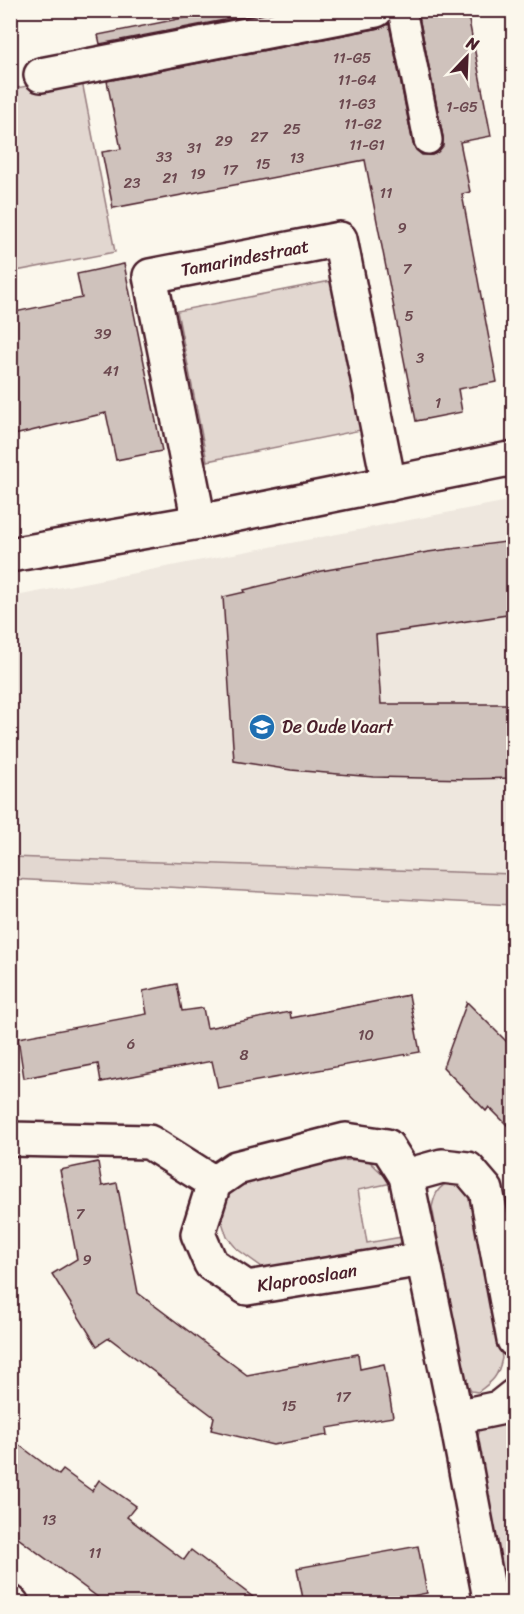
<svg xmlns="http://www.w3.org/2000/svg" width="524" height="1614" font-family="Sriracha,sans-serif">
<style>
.built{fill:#eee7de}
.green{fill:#e2d7d0;stroke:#967b7e;stroke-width:1.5}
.building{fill:#cfc2bc;stroke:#4a1f2b;stroke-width:1.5}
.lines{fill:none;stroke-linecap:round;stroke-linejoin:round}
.lane-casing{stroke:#4a1f2b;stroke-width:32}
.street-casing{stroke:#4a1f2b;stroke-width:38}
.lane{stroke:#fbf7ec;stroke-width:27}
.street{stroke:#fbf7ec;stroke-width:33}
.labels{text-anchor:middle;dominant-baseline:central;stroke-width:4.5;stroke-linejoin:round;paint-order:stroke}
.number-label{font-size:15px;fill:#6b484f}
.street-label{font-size:18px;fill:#4a1f2b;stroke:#fbf7ec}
.poi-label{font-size:18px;fill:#4a1f2b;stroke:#fbf7ec;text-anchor:start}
</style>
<rect width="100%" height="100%" fill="#fbf7ec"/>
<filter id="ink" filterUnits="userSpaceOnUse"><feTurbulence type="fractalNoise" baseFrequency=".0167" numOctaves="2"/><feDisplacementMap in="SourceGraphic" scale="12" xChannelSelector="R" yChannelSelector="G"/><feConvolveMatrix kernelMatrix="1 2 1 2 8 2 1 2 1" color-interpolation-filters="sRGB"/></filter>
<g filter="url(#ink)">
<polygon class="built" points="513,500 513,874 11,857 11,597"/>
<g class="green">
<polygon points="81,76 115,252 11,272 11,89"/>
<polygon points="336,280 366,429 207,461 177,311"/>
<polygon points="10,857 513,874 513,905 11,879"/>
<polygon points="367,1159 392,1183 358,1190 367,1243 402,1237 401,1242 394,1250 285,1271 262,1267 237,1249 227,1237 221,1219 226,1201 232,1187 247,1178 335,1161"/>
<path d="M451,1181l10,2 13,24 28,151c-4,19 -9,23 -24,34l-7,-1 -6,-10 -33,-174c3,-14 6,-20 19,-26z"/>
<polygon points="513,1415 513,1601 509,1596 504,1583 476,1441 481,1427"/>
</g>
<g class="building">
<polygon points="223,10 271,11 100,44 98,35"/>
<polygon points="424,10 467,10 491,136 460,142 470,192 462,194 497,382 458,389 462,412 416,421 365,160 113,208 102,152 121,149 107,81 380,28 389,24 413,144 416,150 422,155 432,155 438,152 443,146 443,137 418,12"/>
<polygon points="124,264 162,451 116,460 106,413 10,436 10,313 82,298 77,274"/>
<polygon points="513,541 513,614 376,635 381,704 513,704 513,778 469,779 374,777 291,770 234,761 223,597 245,592 244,590 321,571 428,552"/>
<polygon points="177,984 182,1011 203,1008 207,1028 290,1012 291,1018 409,995 420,1052 218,1088 212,1061 101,1082 98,1064 24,1078 18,1038 147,1014 143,991"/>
<polygon points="467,1002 513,1048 513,1131 489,1107 486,1111 443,1067"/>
<polygon points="98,1162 102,1186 117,1183 138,1293 247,1375 358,1354 360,1369 384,1364 393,1417 327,1428 328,1435 273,1445 211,1430 214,1417 109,1338 97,1346 52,1274 77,1259 60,1170"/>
<polygon points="10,1438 59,1475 63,1470 92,1491 99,1480 136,1506 127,1517 184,1560 191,1550 262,1604 107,1604 10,1532"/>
<polygon points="418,1546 427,1593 407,1597 408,1604 304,1604 297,1568"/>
</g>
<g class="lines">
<defs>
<polyline id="lane" points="402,10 428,140"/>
<g id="street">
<polyline points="41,75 376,10"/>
<polyline points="199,522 150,276 340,239 389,484"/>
<polyline points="10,555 199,522 514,458"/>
<polyline points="10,1139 149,1142 214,1183"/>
<polyline points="406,1176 442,1166 468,1169 486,1190 514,1340"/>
<polyline points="423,1259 247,1288 211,1264 198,1234 214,1183 236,1168 346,1140 387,1146 406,1176 456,1417 491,1604"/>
<polyline points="456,1417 499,1408 514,1396"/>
<polyline points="10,1602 12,1604"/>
</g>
</defs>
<use href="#lane" class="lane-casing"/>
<use href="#street" class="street-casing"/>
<use href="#lane" class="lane"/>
<use href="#street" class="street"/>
</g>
</g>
<defs>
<symbol id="school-disc" viewBox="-11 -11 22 22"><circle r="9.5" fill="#1f6fb2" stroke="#fbf7ec"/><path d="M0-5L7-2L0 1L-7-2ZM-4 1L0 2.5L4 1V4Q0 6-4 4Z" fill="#fff"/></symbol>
</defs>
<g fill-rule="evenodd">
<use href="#school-disc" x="247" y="712" width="30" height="30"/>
</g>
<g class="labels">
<g class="number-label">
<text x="352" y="58">11-G5</text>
<text x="357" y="80">11-G4</text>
<text x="357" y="104">11-G3</text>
<text x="462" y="107">1-G5</text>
<text x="363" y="124">11-G2</text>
<text x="292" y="129">25</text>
<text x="259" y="137">27</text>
<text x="224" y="141">29</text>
<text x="367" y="145">11-G1</text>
<text x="194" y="148">31</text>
<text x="164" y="157">33</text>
<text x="297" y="158">13</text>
<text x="263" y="164">15</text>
<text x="230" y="170">17</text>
<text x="198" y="174">19</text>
<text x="170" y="178">21</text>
<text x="132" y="183">23</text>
<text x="386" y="193">11</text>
<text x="402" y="228">9</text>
<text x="407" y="269">7</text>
<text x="409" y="316">5</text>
<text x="103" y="334">39</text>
<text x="420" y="358">3</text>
<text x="111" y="371">41</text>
<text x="438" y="403">1</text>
<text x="366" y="1035">10</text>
<text x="131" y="1044">6</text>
<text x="244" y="1055">8</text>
<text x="80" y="1214">7</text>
<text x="87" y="1260">9</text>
<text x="343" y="1397">17</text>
<text x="289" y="1406">15</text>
<text x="49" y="1520">13</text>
<text x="95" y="1553">11</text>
</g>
<g class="street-label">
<text transform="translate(245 258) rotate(-11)">Tamarindestraat</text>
<text transform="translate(307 1278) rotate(-9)">Klaprooslaan</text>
</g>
<g class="poi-label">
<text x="282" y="727">De Oude Vaart</text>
</g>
</g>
<rect width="524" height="1614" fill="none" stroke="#fbf7ec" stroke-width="36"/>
<rect x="18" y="18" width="488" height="1578" fill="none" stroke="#4a1f2b" stroke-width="2" filter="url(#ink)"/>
<g transform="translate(467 57) rotate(23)" stroke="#fbf7ec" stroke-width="4.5" paint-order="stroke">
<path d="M0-4.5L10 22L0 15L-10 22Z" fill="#4a1f2b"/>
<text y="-9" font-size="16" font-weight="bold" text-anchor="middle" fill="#4a1f2b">N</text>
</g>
</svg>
